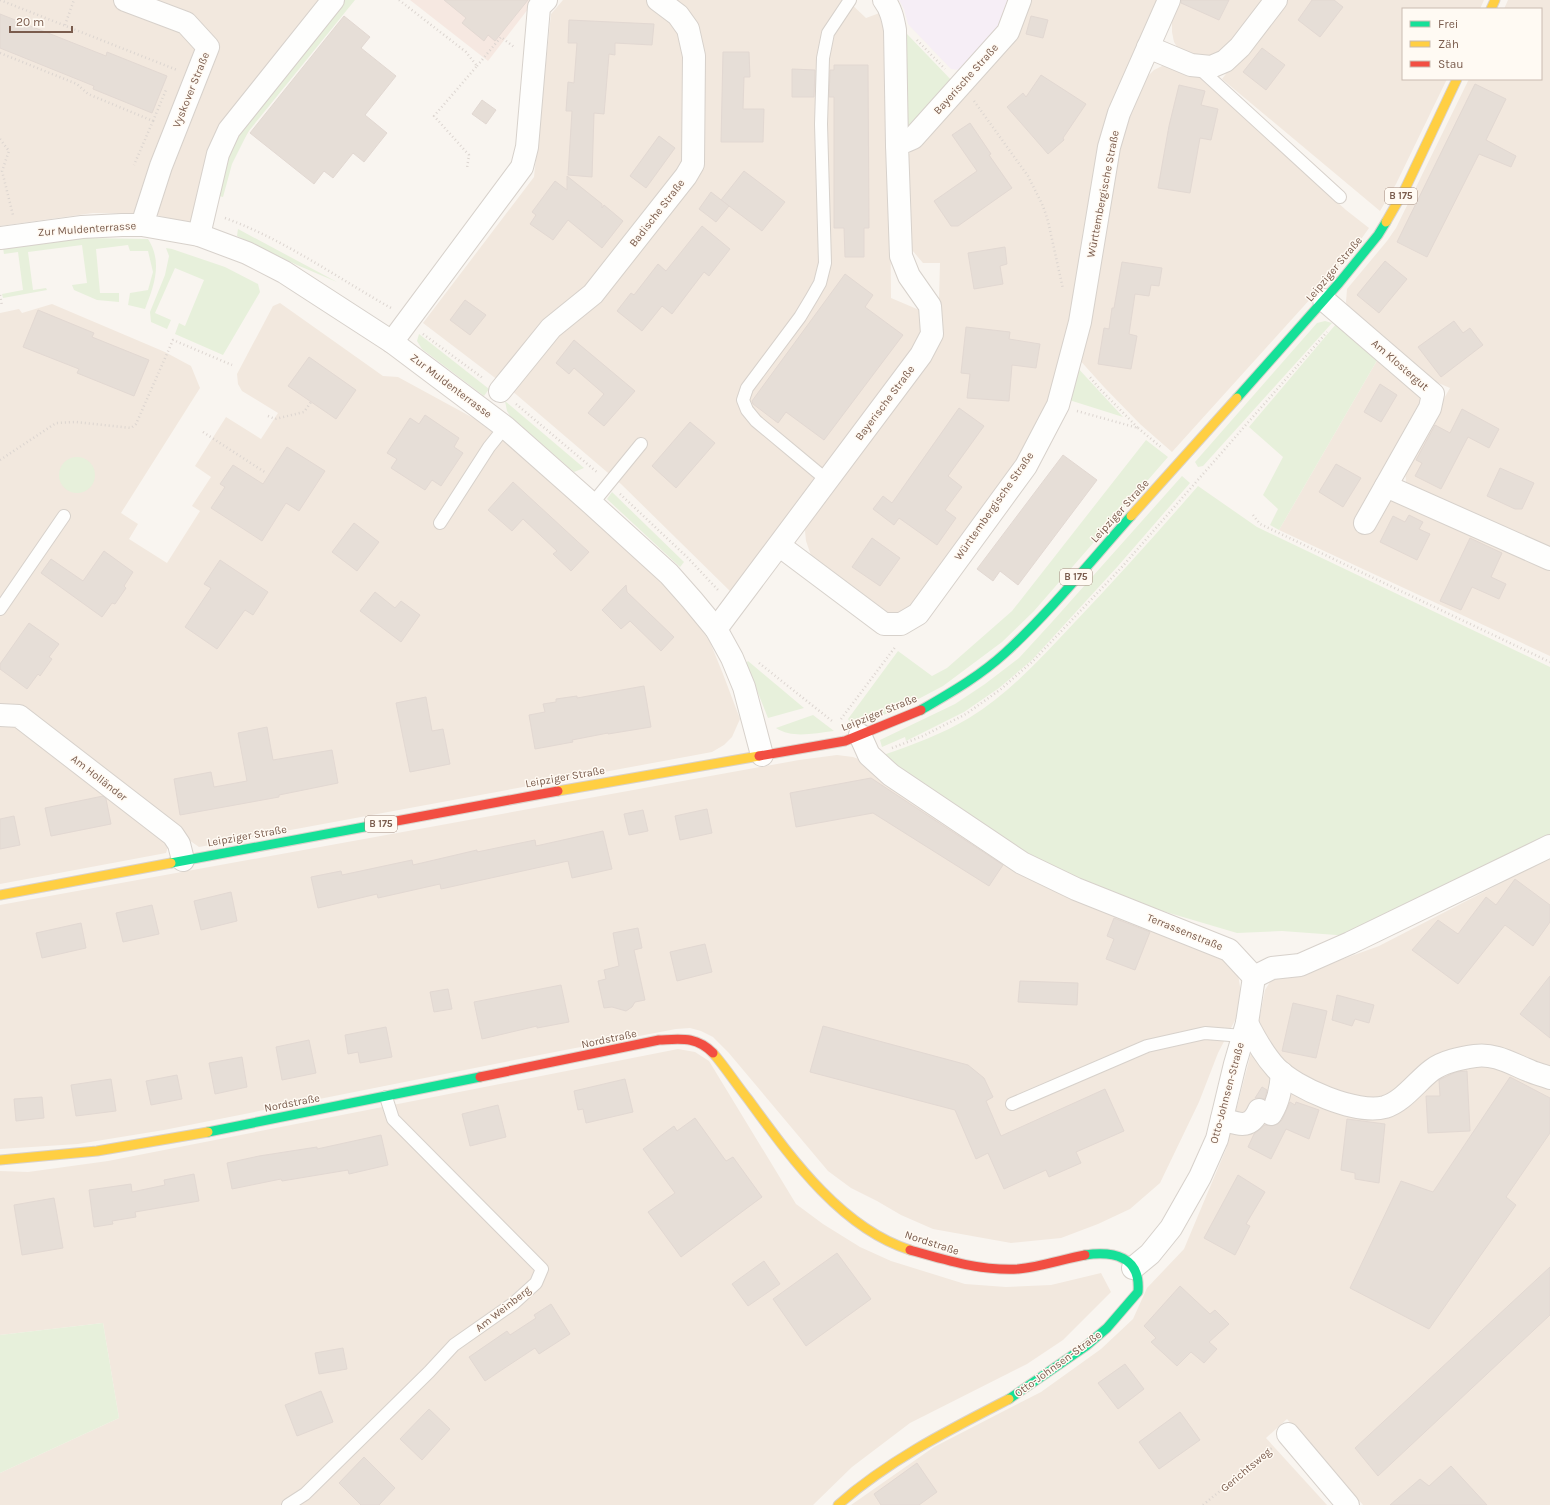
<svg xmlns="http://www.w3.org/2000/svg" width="1550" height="1505" font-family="Karla,sans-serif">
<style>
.residential{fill:#f2e8de}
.commercial{fill:#f6e8e1}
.education{fill:#f6eef6}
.green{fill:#e7f0db}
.building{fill:#e6ded7;stroke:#e2d8d2}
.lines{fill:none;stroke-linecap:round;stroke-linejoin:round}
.lane-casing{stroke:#d7d1cb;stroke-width:14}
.street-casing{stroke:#d7d1cb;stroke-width:24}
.fast-casing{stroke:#d9d2cb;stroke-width:11}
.slow-casing{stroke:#d9d2cb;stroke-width:11}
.jam-casing{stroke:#d9d2cb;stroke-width:11}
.path{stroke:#dcd5d0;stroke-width:2.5;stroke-dasharray:1 3;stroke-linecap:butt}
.lane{stroke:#fefefd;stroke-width:12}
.street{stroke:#fefefd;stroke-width:22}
.fast{stroke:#16e098;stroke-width:9}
.slow{stroke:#ffcf43;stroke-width:9}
.jam{stroke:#f24e42;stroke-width:9}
.labels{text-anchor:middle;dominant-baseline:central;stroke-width:3;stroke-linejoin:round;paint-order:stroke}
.shield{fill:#fffaf3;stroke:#a28b7f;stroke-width:1}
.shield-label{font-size:10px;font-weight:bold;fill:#7a5c4d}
.street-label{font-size:11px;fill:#7a5c4d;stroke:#fffaf3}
</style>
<rect width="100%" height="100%" fill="#f9f5f0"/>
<g class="residential">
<polygon points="0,0 327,0 197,218 189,223 152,214 93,213 0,226"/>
<polygon points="563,0 847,0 866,18 885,11 889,51 891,298 924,312 920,345 733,594 621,484 511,390 423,323 534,177 551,14"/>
<polygon points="1026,0 1163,0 1074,304 1052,395 1032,438 912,606 903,614 884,614 813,561 806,541 805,531 806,522 938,334 940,263 923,263 901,237 905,166 909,154"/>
<polygon points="1179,0 1269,0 1226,51 1206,60 1179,50 1174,42 1172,32 1172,20"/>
<polygon points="1282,0 1484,0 1480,9 1403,9 1403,79 1447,79 1396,184 1380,211 1222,79"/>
<polygon points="1508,0 1550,0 1550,552 1412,491 1406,482 1405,471 1409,459 1450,388 1436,382 1347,307 1346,302 1347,289 1387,241 1396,228 1469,79 1541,79 1541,9 1504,9"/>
<polygon points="1164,65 1191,70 1346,210 1369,228 1359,242 1331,276 1172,452 1140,424 1104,387 1077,357 1107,198 1125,126 1146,78 1154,70"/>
<polygon points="280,303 383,376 398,377 510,438 657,577 692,615 710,642 723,674 740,719 732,737 724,745 712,752 199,847 0,708 0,313 19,309 22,313 52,304 165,352 191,366 200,388 121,513 138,524 129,539 167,563 200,511 192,506 211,477 195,466 226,417 261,439 278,413 242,391 238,384 237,374 273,306"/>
<polygon points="1379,357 1422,398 1418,416 1355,528 1367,533 1390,501 1403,501 1550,569 1550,656 1279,530"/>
<polygon points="0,722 13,723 170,841 166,853 0,884"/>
<polygon points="837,755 853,757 861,760 1047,888 1222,956 1237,968 1243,1005 1218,1053 1199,1102 1160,1183 1130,1209 1098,1224 1061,1238 1011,1243 933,1229 901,1215 877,1201 851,1188 828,1171 728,1052 713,1037 701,1031 690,1028 676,1029 565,1050 164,1130 78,1144 0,1149 0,905 799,760"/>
<polygon points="1550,854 1550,1505 1363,1505 1287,1419 1266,1438 1327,1505 851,1505 934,1447 1041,1392 1101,1349 1133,1319 1147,1288 1184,1249 1226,1149 1258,1026 1265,990 1270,982 1278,977 1310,971 1379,946 1505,881"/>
<polygon points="678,1049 695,1052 709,1061 796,1204 823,1224 860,1247 891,1261 965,1284 1006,1287 1051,1285 1101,1273 1111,1292 1063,1340 1027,1364 910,1423 852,1467 813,1505 0,1505 0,1473 119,1418 103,1323 0,1335 0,1171 28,1172 108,1161"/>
</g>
<polygon class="commercial" points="410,0 535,0 488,61"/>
<polygon class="education" points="899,0 1012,0 1008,14 968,71 951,69 908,24 904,9"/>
<g class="green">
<polygon points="344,0 355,0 248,132 232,164 223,197 219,196 225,154 238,129"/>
<polygon points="906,33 955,84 911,131 904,129"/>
<polygon points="238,229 337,282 297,265 237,236"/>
<path d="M85,238l63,1c15,23 6,47 -3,70l-17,-4 2,-12 18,-3 5,-18 -5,-21h-18l-2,-6 -32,4 4,44h19v9l-22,-2 -23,-10 -2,-5 15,-2 -5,-38 -54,7 5,38 13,-2 1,2 -44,8 -1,-4 21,-4 -5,-38 -14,2 -1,-6z"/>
<polygon points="166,248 172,249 225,267 258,284 260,292 223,355 175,334 179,323 185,326 204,280 175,268 155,313 171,320 167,329 151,322 150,312 165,275 169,256"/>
<polygon points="1325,321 1332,323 1203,466 1198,467 1195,462 1317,323"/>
<polygon points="1336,324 1379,357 1279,530 1270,525 1278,509 1263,495 1283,457 1249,427"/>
<polygon points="419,334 489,389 484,396 422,349 417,341"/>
<polygon points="1075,365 1123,417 1066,399"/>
<polygon points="505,401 584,468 574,472 510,416 507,411"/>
<polygon points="1146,440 1168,457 1034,611 1002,642 943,686 907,705 853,728 848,719 898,651 932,676 947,668 1012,611"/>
<circle cx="77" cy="475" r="18"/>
<polygon points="1182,476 1190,483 1118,566 1032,660 999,688 964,712 906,741 905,737 882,747 880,740 955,704 985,684 1019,658 1052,622"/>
<path d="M1198,486l59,41 293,140v169l-200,100 -68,-5 -45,2 -132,-39 -53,-22 -136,-87 -33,-30c30,-10 59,-21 86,-37 41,-25 73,-61 105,-95 43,-45 84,-91 124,-137z"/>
<polygon points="612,492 684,562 680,567 607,499"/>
<polygon points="748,661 804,708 768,718 746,663"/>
<path d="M813,715l21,16c-20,2 -41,8 -58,-3z"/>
<polygon points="103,1323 119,1418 0,1473 0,1335"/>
</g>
<g class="building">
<polygon points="444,0 528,0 495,41 488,35 484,41 462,23 466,18"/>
<polygon points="1181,0 1229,0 1219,20 1181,3"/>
<polygon points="1312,0 1334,0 1343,7 1320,37 1298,20"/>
<polygon points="0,14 106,56 107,52 167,76 152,113 93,89 94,86 0,48"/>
<polygon points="344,16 370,37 361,48 396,76 365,115 387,133 364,162 353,153 333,178 324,171 314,184 250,133"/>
<polygon points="1031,16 1048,20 1043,38 1026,34"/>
<polygon points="569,20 654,24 652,45 615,43 615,55 609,54 604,114 594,113 592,177 568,175 572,111 566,111 568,82 574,83 577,43 568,43"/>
<polygon points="1262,48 1285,65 1266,90 1243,72"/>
<polygon points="723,52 749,52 750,77 744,77 743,109 764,109 763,142 721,142"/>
<polygon points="834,65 868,65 869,228 864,228 864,257 845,257 844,228 834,228 834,97 829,97 830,70 834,70"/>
<polygon points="792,69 815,70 814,97 792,97"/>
<polygon points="1041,75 1086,104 1063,138 1064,140 1048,154 1007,107 1023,93 1026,97"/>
<polygon points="1475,84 1506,99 1486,140 1516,156 1511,167 1479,154 1427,257 1397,242"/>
<polygon points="1179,85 1205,91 1201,105 1218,109 1211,140 1200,138 1190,193 1158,188 1169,126"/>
<polygon points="482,100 496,110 486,124 472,114"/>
<polygon points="970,123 991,154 989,155 1012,188 958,226 951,226 934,201 977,171 952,135"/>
<polygon points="659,136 675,148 646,188 630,176"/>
<polygon points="744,171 785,202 762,231 721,200"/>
<polygon points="567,176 602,204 602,208 604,205 623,221 602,248 568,220 553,240 530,224 536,215 532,212 555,181 567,190"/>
<polygon points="711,192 729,206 716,222 699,209"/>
<polygon points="702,226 730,249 709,276 704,272 672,314 662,306 642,331 617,311 631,293 634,295 658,264 666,271"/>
<polygon points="1005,247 1007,264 1000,266 1003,284 974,289 968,253"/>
<polygon points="1385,261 1407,279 1379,313 1357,295"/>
<polygon points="1122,262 1162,268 1159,286 1151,285 1149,296 1135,294 1129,334 1137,336 1131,369 1098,364 1104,328 1109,329 1112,308 1114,308"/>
<polygon points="845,274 873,295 865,307 903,335 824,440 786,412 778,423 753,404 752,401"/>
<polygon points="465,300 486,315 470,335 450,320"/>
<polygon points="38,310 94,333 92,337 149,360 134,396 77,373 79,369 23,347"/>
<polygon points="1454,321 1463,333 1470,328 1483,345 1441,377 1418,347"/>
<polygon points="966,327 1010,332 1009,339 1040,344 1036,368 1012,365 1009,401 967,398 970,374 961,373"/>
<polygon points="574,340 635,391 604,426 588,413 604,394 574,368 569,374 556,363"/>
<polygon points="309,357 356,390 336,419 288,386"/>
<polygon points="1380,384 1397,395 1381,422 1364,412"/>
<polygon points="959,408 984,426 948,476 962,487 945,510 956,518 937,545 899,518 894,525 873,509 883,496 892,503"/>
<polygon points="1462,409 1499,429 1489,448 1468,437 1441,489 1415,476 1422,463 1416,460 1435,425 1450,433"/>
<polygon points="425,415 459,438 454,447 463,453 441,486 432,480 425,490 391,468 397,459 387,453 410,418 419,424"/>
<polygon points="690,422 715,443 676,488 652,466"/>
<polygon points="287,447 325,471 299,511 286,503 262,541 211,508 225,487 220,484 233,465 263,484"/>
<polygon points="1063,455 1097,480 1018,585 1000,571 993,581 977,569"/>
<polygon points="1336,464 1361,478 1343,507 1319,492"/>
<polygon points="1500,468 1534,483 1522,509 1515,509 1487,496"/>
<polygon points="513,482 589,552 571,571 553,554 557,551 523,519 512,531 488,510"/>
<polygon points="1409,515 1423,522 1419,529 1430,534 1417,560 1380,542 1393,516 1405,522"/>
<polygon points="354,523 379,542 357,571 332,552"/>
<polygon points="872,538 900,558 880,586 852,567"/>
<polygon points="1470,538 1502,553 1491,577 1506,584 1499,599 1472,587 1461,610 1440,601"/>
<polygon points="104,551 133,572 124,586 126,588 115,604 112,603 102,617 41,573 51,559 83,581"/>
<polygon points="220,560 268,592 253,615 245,610 217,649 185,627 211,588 204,584"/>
<polygon points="626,585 627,592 674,637 661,651 630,621 621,629 602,610"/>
<polygon points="375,592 395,608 401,601 420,615 401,642 360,611"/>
<polygon points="29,623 59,644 49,657 52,659 40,676 38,674 27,689 0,669 0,664"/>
<polygon points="644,686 651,727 608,734 608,733 572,740 573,742 535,749 529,715 545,712 543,704 556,702 556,699 577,696 577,698"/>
<polygon points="426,697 432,731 443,729 450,764 410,772 396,703"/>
<polygon points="267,727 273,760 332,750 338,783 279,795 279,797 180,815 174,779 211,772 214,787 247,781 238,733"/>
<polygon points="871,778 1003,865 989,886 873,813 796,827 790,793"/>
<polygon points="103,796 106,799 111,824 51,836 45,808"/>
<polygon points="707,809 712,833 680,840 675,816"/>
<polygon points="643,810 648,831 629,835 624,814"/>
<polygon points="14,816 20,845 0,849 0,819"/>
<polygon points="603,831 612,869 572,878 568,861 441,889 440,884 378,898 377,894 318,908 311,877 341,871 342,875 412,860 413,865 477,850 477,852 535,840 536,846"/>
<polygon points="1515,879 1550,905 1550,922 1533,946 1505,925 1458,984 1412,950 1438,920 1458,934 1486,897 1496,905"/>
<polygon points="231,892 237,921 201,930 194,901"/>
<polygon points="152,905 159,934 123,942 116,913"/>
<polygon points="1114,918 1150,932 1135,970 1106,959 1114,939 1107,936"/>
<polygon points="81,923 86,948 42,958 36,933"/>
<polygon points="638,928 642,948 634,950 645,1000 635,1002 632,1007 626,1011 612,1007 604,1008 598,981 606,979 604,970 619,966 613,933"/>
<polygon points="705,944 712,972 677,981 670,952"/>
<polygon points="1550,976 1550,1038 1520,1014"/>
<polygon points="1020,981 1078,983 1077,1005 1018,1002"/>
<polygon points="561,985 569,1022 537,1028 537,1026 482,1039 474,1002"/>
<polygon points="448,989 452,1009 434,1012 430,992"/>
<polygon points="1337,995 1374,1005 1369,1023 1355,1019 1352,1026 1332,1020"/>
<polygon points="1293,1003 1327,1011 1316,1058 1282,1051"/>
<polygon points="823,1026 968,1065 984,1078 993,1097 986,1101 1001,1136 1105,1089 1124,1131 1076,1152 1081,1163 1049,1177 1046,1170 1004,1189 988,1153 976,1159 955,1110 810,1072"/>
<polygon points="386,1027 392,1057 360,1063 358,1052 348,1054 345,1035"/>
<polygon points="309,1040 316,1073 282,1080 276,1047"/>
<polygon points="242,1057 247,1087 215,1094 209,1063"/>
<polygon points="1467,1071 1470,1131 1428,1133 1426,1096 1440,1096 1439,1080 1443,1078 1456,1072"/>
<polygon points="177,1075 182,1099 151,1105 146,1081"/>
<polygon points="1510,1077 1550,1098 1550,1133 1506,1197 1516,1205 1429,1329 1350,1288 1401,1181 1433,1192"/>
<polygon points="111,1079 116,1111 76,1116 71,1085"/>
<polygon points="625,1079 633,1112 586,1123 583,1109 578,1110 574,1091"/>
<polygon points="1262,1087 1267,1090 1265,1099 1259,1098 1255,1098"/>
<polygon points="42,1097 44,1118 16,1121 14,1099"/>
<polygon points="1290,1102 1295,1105 1296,1102 1319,1110 1309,1139 1286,1129 1271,1159 1248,1147 1254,1134 1265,1125 1272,1126 1278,1124 1282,1120"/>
<polygon points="498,1105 506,1137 470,1146 462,1114"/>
<polygon points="695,1118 726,1161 733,1157 762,1197 681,1257 648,1212 675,1193 643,1149 674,1126 677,1131"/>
<polygon points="1347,1119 1385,1124 1379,1183 1355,1179 1355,1173 1341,1170"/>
<polygon points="381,1135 388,1165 349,1174 348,1170 282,1181 281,1179 232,1189 227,1163 259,1156 317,1147 317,1149"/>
<polygon points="194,1174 199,1201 135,1212 136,1217 112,1221 113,1224 94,1227 89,1190 131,1184 132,1192 165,1185 164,1180"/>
<polygon points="1238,1175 1265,1192 1246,1224 1250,1226 1235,1255 1204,1238"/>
<polygon points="54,1198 63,1248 22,1255 14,1205"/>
<polygon points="837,1253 871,1299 806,1346 773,1299"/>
<polygon points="764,1261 780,1284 748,1306 732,1284"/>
<polygon points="1550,1267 1550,1315 1378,1476 1355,1448"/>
<polygon points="1180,1286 1210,1314 1215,1310 1229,1324 1209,1342 1217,1349 1204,1363 1191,1352 1177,1366 1151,1342 1156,1338 1144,1326"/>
<polygon points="551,1304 570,1334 539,1354 535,1348 485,1381 469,1357 507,1331 510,1335 536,1318 534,1315"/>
<polygon points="343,1348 347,1369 319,1374 315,1353"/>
<polygon points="1125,1364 1144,1389 1118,1409 1098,1383"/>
<polygon points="321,1391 333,1422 297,1436 285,1405"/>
<polygon points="429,1409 450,1429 422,1460 400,1439"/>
<polygon points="1180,1412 1200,1440 1159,1469 1139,1442"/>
<polygon points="364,1457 395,1488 379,1505 361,1505 339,1483"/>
<polygon points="917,1463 937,1492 919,1505 881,1505 874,1494"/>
<polygon points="1451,1466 1487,1505 1390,1505 1420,1479 1429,1486"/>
</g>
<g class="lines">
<defs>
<g id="lane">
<polyline points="1198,67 1340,197"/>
<polyline points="828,481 756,421 747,410 743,400 747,388 800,317 812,297 820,283 825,263 821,124 823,58 828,33 850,0"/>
<polyline points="592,504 641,444"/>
<polyline points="440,523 489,447 505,427"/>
<polyline points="0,609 64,516"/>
<polyline points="1012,1104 1147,1046 1205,1033 1243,1036"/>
<polyline points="288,1505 305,1494 429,1372 454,1345 514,1303 536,1283 542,1269 393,1119 386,1097"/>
</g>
<g id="street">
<polyline points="125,0 186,23 208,47 161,166 142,225"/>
<path d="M884,0c7,9 9,19 11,30l2,115"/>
<polyline points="1148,47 1191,65 1211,67 1225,61 1240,47 1276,0"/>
<polyline points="199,235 218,154 229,130 333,0"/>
<polyline points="0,238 82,227 122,225 142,225 199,235 247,253 284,272 392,342 505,427 592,504 669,574 692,600 716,629 732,658 744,687 762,755"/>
<polyline points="1324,300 1433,394 1430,408 1365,523"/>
<polyline points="392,342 522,167 527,147 539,7 546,0"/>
<polyline points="500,391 551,328 593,294 686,176 693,164 694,56 688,29 678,15 658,0"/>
<polyline points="1386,486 1550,559"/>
<polyline points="780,546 884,624 901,624 918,614 1026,466 1058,405 1080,322 1109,147 1119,113 1169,0"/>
<polyline points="716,629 921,355 932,334 930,306 909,276 901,256 897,145 913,138 1008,32 1020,0"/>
<polyline points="0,715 19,716 173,835 179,844 183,860"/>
<polyline points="860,735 869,755 891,775 1022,863 1076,889 1229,950 1254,977 1272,968 1300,965 1350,943 1550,846"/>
<path d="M1247,1023c8,16 17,32 29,45 19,20 81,47 109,39 19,-6 32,-26 47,-37 12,-9 29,-12 43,-14 20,-3 37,8 55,15 6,3 13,4 20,7"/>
<path d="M1271,1114c8,-13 10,-26 11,-41"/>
<path d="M1222,1119c17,5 28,11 37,-9"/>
<polyline points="1133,1268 1150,1254 1171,1228 1200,1177 1217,1139 1235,1064 1247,1023 1254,977"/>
<polyline points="1288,1434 1348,1505"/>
</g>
<g id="fast">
<polyline points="1237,398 1339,283 1378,235 1386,222"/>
<path d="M921,710c29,-17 59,-34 84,-57 45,-41 85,-91 126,-137"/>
<polyline points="171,863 391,822"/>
<polyline points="208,1132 480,1077"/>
<path d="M1009,1399l77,-53 21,-18 31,-36c3,-36 -25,-41 -53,-37"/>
</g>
<g id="slow">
<polyline points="1491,9 1495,0"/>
<polyline points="1386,222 1405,189 1457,79"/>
<polyline points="1131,516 1237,398"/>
<polyline points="558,791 759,756"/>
<polyline points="0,895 171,863"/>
<path d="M713,1053c13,15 23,31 35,46 41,56 92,129 162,151"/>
<polyline points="0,1160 97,1151 208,1132"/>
<path d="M838,1505c51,-45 111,-75 171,-106"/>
</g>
<g id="jam">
<polyline points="759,756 845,741 921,710"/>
<polyline points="391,822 558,791"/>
<path d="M480,1077l179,-37c22,-1 37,-4 54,13"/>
<path d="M910,1250c35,10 71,21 108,19 23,-2 45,-10 67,-14"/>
</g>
</defs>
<use href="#lane" class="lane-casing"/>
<use href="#street" class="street-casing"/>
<use href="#fast" class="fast-casing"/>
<use href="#slow" class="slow-casing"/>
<use href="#jam" class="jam-casing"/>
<g class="path">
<polyline points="0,0 177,70"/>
<polyline points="399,0 466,52 477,66 434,116 469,155 467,168"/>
<polyline points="65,25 74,0"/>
<polyline points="917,40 945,69"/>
<polyline points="0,53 77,84 88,94 153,121 134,165"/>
<polyline points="477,66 501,37 514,47"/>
<polyline points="974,101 1028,176 1043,206 1048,221 1063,289"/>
<polyline points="153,121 166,90"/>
<polyline points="0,139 9,151 2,171 13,215"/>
<path d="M225,218c60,22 111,59 166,90"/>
<polyline points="0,295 2,306"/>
<polyline points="423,334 484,379"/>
<polyline points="516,404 598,473"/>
<polyline points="1077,411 1138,428 1099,388 1089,376"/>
<polyline points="268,416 275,419 304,412 311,402"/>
<polyline points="1138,428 1162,448"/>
<polyline points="203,432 266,473"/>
<polyline points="0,460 56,423 76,422 131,428 136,424 173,340 232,365"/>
<polyline points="620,494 687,557 718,590"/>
<polyline points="1253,515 1260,524 1550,662"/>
<polyline points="759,663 832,721"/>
<polyline points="841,719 896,646"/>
<polyline points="892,748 923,736 966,714 1001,689 1033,661 1121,568 1327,332"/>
<polyline points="1203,1505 1272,1448"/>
</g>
<use href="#lane" class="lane"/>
<use href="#street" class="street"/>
<use href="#fast" class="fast"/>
<use href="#slow" class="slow"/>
<use href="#jam" class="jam"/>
</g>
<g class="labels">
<g class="shield">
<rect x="1385" y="188" width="32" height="16" rx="3"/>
<rect x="1060" y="569" width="32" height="16" rx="3"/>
<rect x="365" y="816" width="32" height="16" rx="3"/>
</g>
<g class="shield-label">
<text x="1401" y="196">B 175</text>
<text x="1076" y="577">B 175</text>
<text x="381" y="824">B 175</text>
</g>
<g class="street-label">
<text transform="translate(966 79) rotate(-48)">Bayerische Straße</text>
<text transform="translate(191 90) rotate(-68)">Vyskover Straße</text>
<text transform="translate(1103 194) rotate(-79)">Württembergische Straße</text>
<text transform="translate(657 213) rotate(-52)">Badische Straße</text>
<text transform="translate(87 229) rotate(-4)">Zur Muldenterrasse</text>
<text transform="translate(1334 269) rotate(-50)">Leipziger Straße</text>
<text transform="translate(1400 365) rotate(41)">Am Klostergut</text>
<text transform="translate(451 386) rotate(37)">Zur Muldenterrasse</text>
<text transform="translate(885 403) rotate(-53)">Bayerische Straße</text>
<text transform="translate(994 506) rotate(-55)">Württembergische Straße</text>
<text transform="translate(1120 511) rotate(-48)">Leipziger Straße</text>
<text transform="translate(879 713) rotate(-22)">Leipziger Straße</text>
<text transform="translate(565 777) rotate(-10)">Leipziger Straße</text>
<text transform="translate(99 778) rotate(38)">Am Holländer</text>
<text transform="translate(247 836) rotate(-10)">Leipziger Straße</text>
<text transform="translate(1185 932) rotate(22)">Terrassenstraße</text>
<text transform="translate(609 1039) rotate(-12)">Nordstraße</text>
<text transform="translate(1227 1093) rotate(-75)">Otto-Johnsen-Straße</text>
<text transform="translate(292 1103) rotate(-11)">Nordstraße</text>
<text transform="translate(932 1243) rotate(18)">Nordstraße</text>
<text transform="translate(503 1309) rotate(-38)">Am Weinberg</text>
<text transform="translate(1058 1364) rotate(-36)">Otto-Johnsen-Straße</text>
<text transform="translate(1246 1470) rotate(-40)">Gerichtsweg</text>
</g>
</g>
<rect x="1402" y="8" width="140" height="72" fill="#fffaf3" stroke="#cabbb1"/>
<rect x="1410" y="21" width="20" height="6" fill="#16e098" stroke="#cabbb1"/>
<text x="1438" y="28" font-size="12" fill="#7a5c4d">Frei</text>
<rect x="1410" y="41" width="20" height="6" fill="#ffcf43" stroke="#cabbb1"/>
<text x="1438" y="48" font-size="12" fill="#7a5c4d">Zäh</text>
<rect x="1410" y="61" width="20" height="6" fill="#f24e42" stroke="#cabbb1"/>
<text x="1438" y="68" font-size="12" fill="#7a5c4d">Stau</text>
<path d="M10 26v6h62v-6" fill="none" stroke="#7a5c4d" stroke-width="2"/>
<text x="16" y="26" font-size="12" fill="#7a5c4d" stroke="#fffaf3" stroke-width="3" paint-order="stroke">20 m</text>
</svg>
